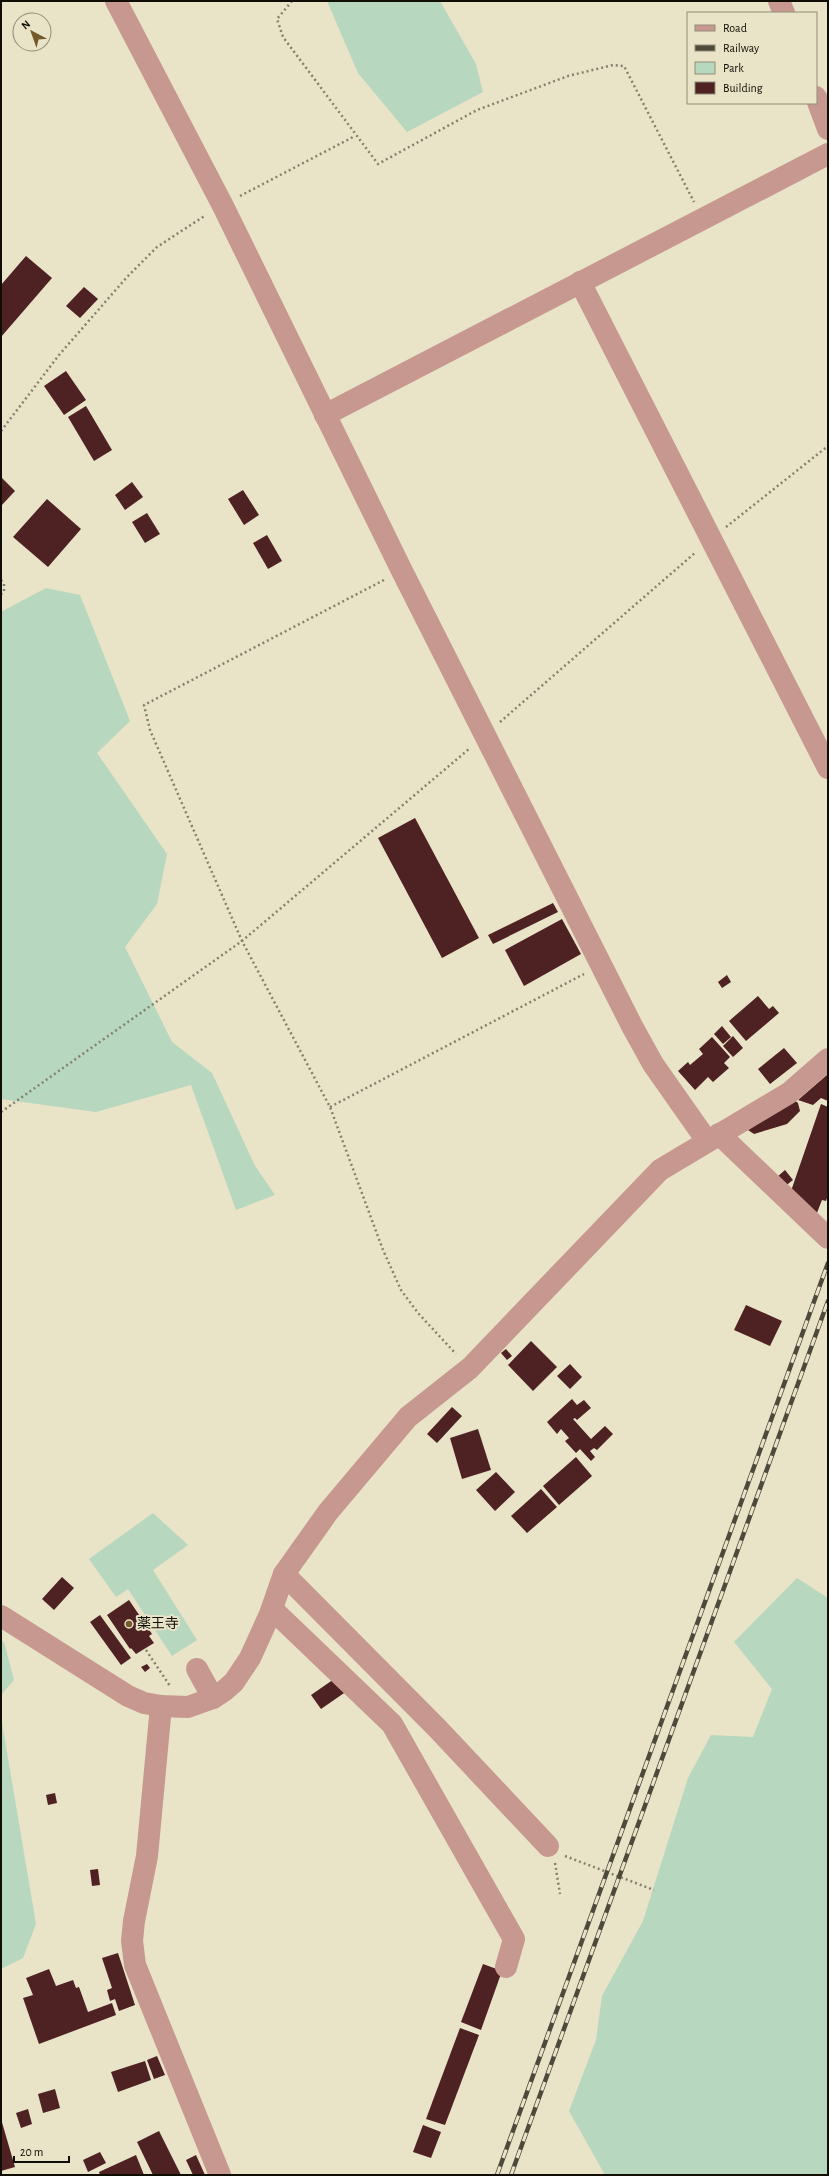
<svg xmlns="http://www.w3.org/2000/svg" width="829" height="2176" font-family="'Alegreya Sans','Noto Sans JP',sans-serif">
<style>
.green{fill:#b7d7be}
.building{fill:#4e2122}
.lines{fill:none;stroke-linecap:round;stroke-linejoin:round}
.path{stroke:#85816e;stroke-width:2.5;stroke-dasharray:2 3;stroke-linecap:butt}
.minor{stroke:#c79890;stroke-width:22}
.rail-casing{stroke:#4d4a3c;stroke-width:4.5}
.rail{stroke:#e9e3c7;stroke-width:3;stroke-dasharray:9;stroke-linecap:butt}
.poi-dot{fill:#74592b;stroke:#e9e3c7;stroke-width:1.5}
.labels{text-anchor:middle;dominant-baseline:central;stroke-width:4;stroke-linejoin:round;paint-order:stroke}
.poi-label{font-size:14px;fill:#0f0d04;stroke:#e9e3c7;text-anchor:start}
</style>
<rect width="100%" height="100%" fill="#e9e3c7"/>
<g class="green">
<polygon points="327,1 440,1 476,64 483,92 407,132 358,73"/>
<polygon points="46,588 80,595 130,721 97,753 167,854 157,904 125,947 172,1042 212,1073 255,1166 275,1195 236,1210 191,1085 96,1112 1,1099 1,612"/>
<polygon points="153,1513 188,1545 153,1570 197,1640 172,1656 128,1589 116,1597 89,1559"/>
<polygon points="797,1578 828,1598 828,2175 605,2175 569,2111 596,2040 602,1996 643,1921 688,1778 711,1735 753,1737 772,1689 734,1642"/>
<polygon points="1,1641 4,1642 14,1680 1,1695"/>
<polygon points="1,1717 36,1924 23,1958 1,1969"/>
</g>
<g class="building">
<polygon points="26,256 52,278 1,337 1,285"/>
<polygon points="84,287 98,299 80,318 66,306"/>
<polygon points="66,371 86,400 64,415 44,386"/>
<polygon points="86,406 112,450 94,461 68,417"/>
<polygon points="1,477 15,491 1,506"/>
<polygon points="132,482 143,497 125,510 115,495"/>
<polygon points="243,490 259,515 244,525 228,499"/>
<polygon points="47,499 81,529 48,567 13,537"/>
<polygon points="147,513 160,534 145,543 132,522"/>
<polygon points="267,535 282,561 268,569 253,543"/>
<polygon points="415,818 479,938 442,958 378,838"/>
<polygon points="553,903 558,912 493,944 488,935"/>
<polygon points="562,919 581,954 524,986 505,950"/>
<polygon points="727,975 731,982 722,988 718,982"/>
<polygon points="758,996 769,1009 773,1006 779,1013 746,1041 729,1021"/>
<polygon points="722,1026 731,1037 723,1044 714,1034"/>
<polygon points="733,1036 743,1048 733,1057 723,1046"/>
<polygon points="712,1037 730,1057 724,1063 729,1068 713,1082 708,1077 695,1090 678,1071 688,1062 690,1065 703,1054 699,1049"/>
<polygon points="784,1048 797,1063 770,1084 758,1069"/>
<polygon points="828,1074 828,1101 821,1098 813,1105 798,1100"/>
<polygon points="794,1100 798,1103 800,1111 787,1124 754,1134 748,1130"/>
<polygon points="821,1104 828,1107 828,1195 826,1201 822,1200 815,1218 791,1191"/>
<polygon points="785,1170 793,1180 784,1187 776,1178"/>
<polygon points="746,1305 782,1321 770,1346 734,1330"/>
<polygon points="531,1341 557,1367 533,1391 508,1365"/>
<polygon points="506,1349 512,1356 507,1360 501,1353"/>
<polygon points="570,1364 582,1377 570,1389 557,1376"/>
<polygon points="572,1399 577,1405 584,1400 591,1408 577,1420 575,1418 573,1419 591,1439 605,1426 613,1434 597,1450 594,1448 590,1451 595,1457 591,1461 580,1449 576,1453 565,1441 569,1438 561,1429 557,1434 547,1422"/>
<polygon points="452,1407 462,1416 437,1443 427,1434"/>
<polygon points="478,1429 491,1470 462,1479 450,1438"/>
<polygon points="576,1457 592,1476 559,1505 543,1486"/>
<polygon points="496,1472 515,1492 495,1511 476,1490"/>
<polygon points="541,1489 557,1507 527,1533 511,1516"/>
<polygon points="62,1577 74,1588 54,1610 42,1599"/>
<polygon points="129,1600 152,1634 149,1636 154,1643 136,1654 131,1648 130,1649 107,1615"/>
<polygon points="100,1615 131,1658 121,1665 90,1622"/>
<polygon points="147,1664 150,1668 145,1672 141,1667"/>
<polygon points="337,1677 347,1691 321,1709 311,1695"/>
<polygon points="55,1793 57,1803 48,1805 46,1795"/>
<polygon points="98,1869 100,1885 92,1886 90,1870"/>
<polygon points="118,1953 135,2005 119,2011 115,1999 110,2001 107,1990 112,1988 102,1958"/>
<polygon points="483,1964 502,1971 481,2030 461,2022"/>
<polygon points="49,1969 56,1986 73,1980 76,1988 79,1987 88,2012 112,2003 116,2015 39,2044 23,1998 33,1995 26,1978"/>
<polygon points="460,2028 479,2035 445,2125 426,2119"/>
<polygon points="157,2056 165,2075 154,2079 147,2060"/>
<polygon points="145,2061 151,2080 118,2092 111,2072"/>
<polygon points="55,2089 60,2108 43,2113 38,2094"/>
<polygon points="28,2109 32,2124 21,2128 16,2113"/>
<polygon points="1,2119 15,2167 1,2171"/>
<polygon points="423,2125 441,2132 431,2158 413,2152"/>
<polygon points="159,2131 181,2175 153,2175 137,2142"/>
<polygon points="100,2152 106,2163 88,2172 83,2160"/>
<polygon points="136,2155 144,2175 100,2175 99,2172"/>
<polygon points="196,2155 205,2175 193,2175 186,2160"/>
</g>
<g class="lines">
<g class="path">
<polyline points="292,1 277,19 283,37 378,164 477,110 568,76 613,65 624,66 694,202"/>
<polyline points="240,196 355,136"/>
<polyline points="1,431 59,355 127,277 157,247 206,215"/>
<polyline points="726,527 828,446"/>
<polyline points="1,580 4,584 4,592 1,594"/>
<polyline points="384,580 144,705 150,730 242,941 330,1107 383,1250 401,1290 418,1313 456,1354"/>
<polyline points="500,722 696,552"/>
<polyline points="330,1107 584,974"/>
<polyline points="1,1112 242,941 469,749"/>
<polyline points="146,1650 170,1686"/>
<polyline points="565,1856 654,1890"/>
<polyline points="555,1863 560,1894"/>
</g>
<g class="minor">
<polyline points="116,1 223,206 402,571 632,1026 653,1064 707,1141"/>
<polyline points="779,1 784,13"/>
<polyline points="816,97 828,129"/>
<polyline points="580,282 828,768"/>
<polyline points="325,415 828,154"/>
<polyline points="719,1134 828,1238"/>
<polyline points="284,1574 437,1728 548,1846"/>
<polyline points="272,1609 392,1724 514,1939 506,1967"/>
<polyline points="1,1616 128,1696 144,1703 161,1706 188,1707 213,1698 225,1690 234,1682 250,1658 270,1614 284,1574 328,1512 408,1417 470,1368 660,1170 789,1093 828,1059"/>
<polyline points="197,1669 213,1698"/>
<polyline points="161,1706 147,1856 134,1921 132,1941 135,1965 220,2175"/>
</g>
<defs>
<g id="rail">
<polyline points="497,2175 828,1263"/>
<polyline points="511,2175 828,1301"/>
</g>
</defs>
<use href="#rail" class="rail-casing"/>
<use href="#rail" class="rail"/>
</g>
<circle class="poi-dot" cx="129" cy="1624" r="4"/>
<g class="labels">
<g class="poi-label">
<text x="137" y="1624">薬王寺</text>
</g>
</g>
<rect width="829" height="2176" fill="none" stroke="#0f0d04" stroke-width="4"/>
<rect x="687" y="12" width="130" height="92" fill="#e9e3c7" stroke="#928d79"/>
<rect x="695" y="25" width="20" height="6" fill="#c79890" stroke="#928d79"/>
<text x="723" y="32" font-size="12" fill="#0f0d04">Road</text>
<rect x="695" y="45" width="20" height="6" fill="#4d4a3c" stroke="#928d79"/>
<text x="723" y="52" font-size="12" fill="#0f0d04">Railway</text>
<rect x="695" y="62" width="20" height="12" fill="#b7d7be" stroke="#928d79"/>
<text x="723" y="72" font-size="12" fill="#0f0d04">Park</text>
<rect x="695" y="82" width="20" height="12" fill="#4e2122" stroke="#928d79"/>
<text x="723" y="92" font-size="12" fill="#0f0d04">Building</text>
<g transform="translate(32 32) rotate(319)"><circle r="19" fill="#e9e3c7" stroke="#928d79"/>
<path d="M0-3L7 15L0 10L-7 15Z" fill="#74592b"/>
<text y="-6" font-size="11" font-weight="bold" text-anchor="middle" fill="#0f0d04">N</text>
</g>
<path d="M14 2156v6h55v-6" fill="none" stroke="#0f0d04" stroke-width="2"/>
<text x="20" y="2156" font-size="12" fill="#0f0d04" stroke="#e9e3c7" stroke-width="3" paint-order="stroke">20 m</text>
</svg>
